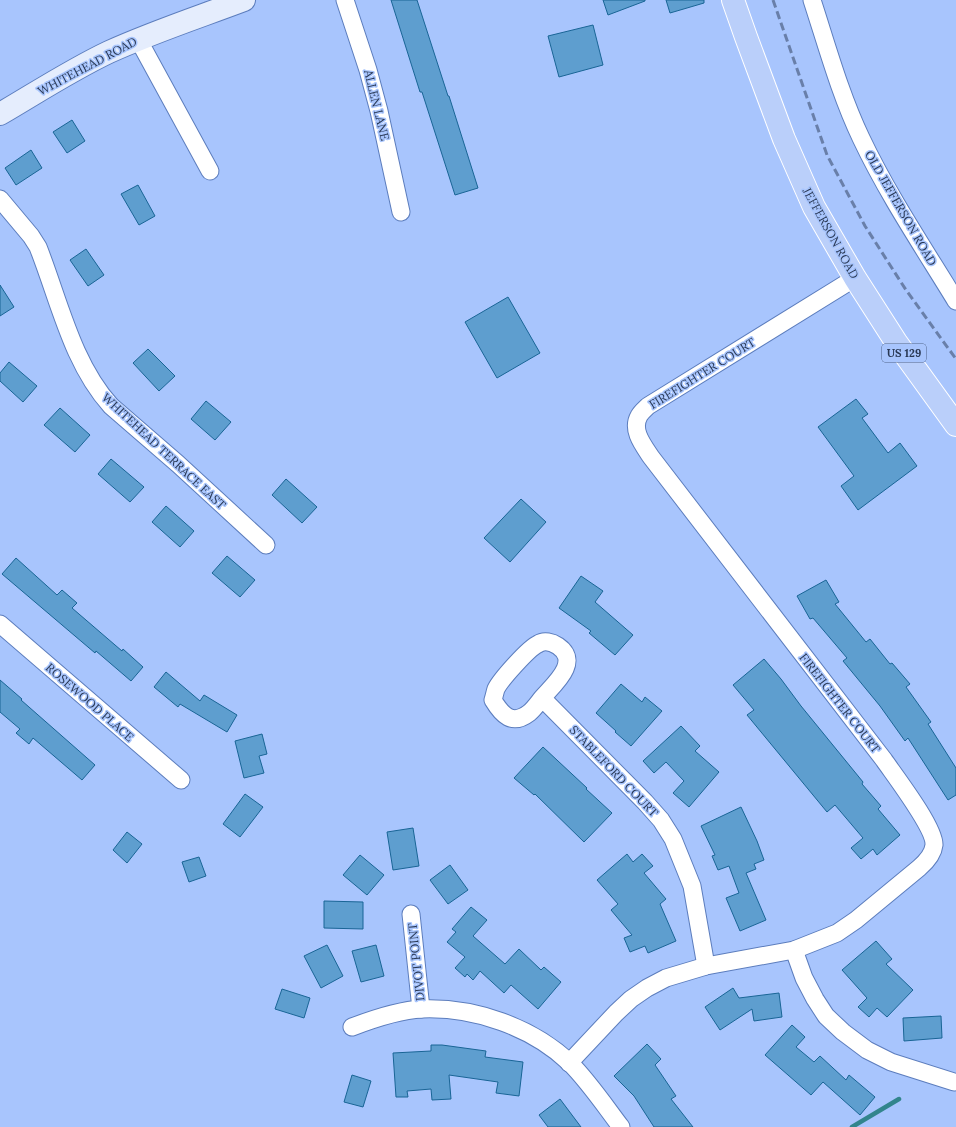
<svg xmlns="http://www.w3.org/2000/svg" width="956" height="1127" font-family="Lora,serif">
<style>
.lines{fill:none;stroke-linecap:round;stroke-linejoin:round}
.stream{stroke:#32858c;stroke-width:4.5}
.building{fill:#5e9ecf;stroke:#196596}
.minor-casing{stroke:#5c7dbd;stroke-width:19}
.secondary-casing{stroke:#5c7dbd;stroke-width:24}
.trunk-casing{stroke:#fff;stroke-width:24}
.minor{stroke:#fff;stroke-width:17}
.secondary{stroke:#e5edfd;stroke-width:22}
.trunk{stroke:#bacffa;stroke-width:22}
.rail{stroke:#697fa9;stroke-width:3;stroke-dasharray:8 4;stroke-linecap:butt}
.labels{text-anchor:middle;dominant-baseline:central;stroke-width:3;stroke-linejoin:round;paint-order:stroke}
.shield{fill:#a8c5fd;stroke:#4f6287;stroke-width:1}
.shield-label{font-size:11px;font-weight:bold;fill:#293854}
.street-label{font-size:12px;fill:#293854;stroke:#a8c5fd}
</style>
<rect width="100%" height="100%" fill="#a8c5fd"/>
<g class="lines">
<polyline class="stream" points="852,1127 899,1099"/>
</g>
<g class="building">
<polygon points="391,0 417,0 448,96 449,96 478,188 455,195 422,92 420,92"/>
<polygon points="603,0 645,0 645,1 608,15"/>
<polygon points="666,0 704,0 704,3 670,13"/>
<polygon points="593,25 603,65 559,77 548,36"/>
<polygon points="72,120 85,141 67,153 53,132"/>
<polygon points="31,150 42,168 16,185 5,168"/>
<polygon points="138,185 155,216 139,225 121,194"/>
<polygon points="86,249 104,275 88,286 70,260"/>
<polygon points="0,285 14,307 0,316"/>
<polygon points="508,297 540,353 497,378 465,322"/>
<polygon points="148,349 175,376 159,391 133,363"/>
<polygon points="9,362 37,386 23,402 0,381 0,373"/>
<polygon points="856,399 868,414 862,418 888,453 900,443 917,466 858,510 841,486 854,476 818,427"/>
<polygon points="206,401 231,422 215,440 191,419"/>
<polygon points="60,408 90,435 75,452 44,425"/>
<polygon points="111,459 144,487 130,502 98,474"/>
<polygon points="286,479 317,507 302,523 272,495"/>
<polygon points="521,499 546,522 510,562 484,538"/>
<polygon points="166,506 194,531 180,547 152,522"/>
<polygon points="227,556 255,580 240,597 212,573"/>
<polygon points="16,558 57,595 62,590 77,603 72,608 122,651 123,649 143,667 131,681 96,651 95,653 2,574"/>
<polygon points="581,576 603,591 595,602 633,635 615,655 589,633 591,631 559,608"/>
<polygon points="826,580 839,602 835,604 866,642 870,639 890,664 892,663 910,684 906,687 931,722 928,724 956,768 956,795 948,800 908,738 905,741 880,706 843,661 847,658 813,618 810,619 797,596"/>
<polygon points="764,659 781,679 801,706 863,782 862,784 881,806 878,809 900,835 877,855 873,849 861,859 851,848 863,838 835,805 827,812 747,715 754,710 733,685"/>
<polygon points="166,672 200,701 204,695 237,715 227,732 180,704 178,707 154,687"/>
<polygon points="0,680 22,699 21,700 95,765 82,780 33,738 29,744 16,733 20,729 0,712"/>
<polygon points="621,684 642,702 645,697 662,711 631,746 615,732 616,731 596,713"/>
<polygon points="681,726 700,746 695,751 719,772 689,807 673,793 684,781 666,762 654,773 643,761"/>
<polygon points="262,734 267,754 259,756 264,773 244,778 235,741"/>
<polygon points="543,747 587,788 586,789 612,813 584,842 535,794 534,795 514,778"/>
<polygon points="245,794 263,807 240,837 223,824"/>
<polygon points="741,807 757,841 764,860 754,864 756,869 746,873 766,920 740,931 726,898 739,893 729,866 718,870 712,856 715,855 701,826"/>
<polygon points="413,828 419,866 393,870 387,832"/>
<polygon points="127,832 142,844 127,863 113,850"/>
<polygon points="627,854 633,862 642,854 653,866 644,873 666,899 660,904 676,941 648,953 645,946 630,952 624,938 632,935 611,910 618,904 597,880"/>
<polygon points="360,855 384,875 367,895 343,875"/>
<polygon points="199,857 206,876 189,882 182,862"/>
<polygon points="450,865 468,890 448,904 430,880"/>
<polygon points="324,901 363,902 363,929 324,928"/>
<polygon points="471,907 487,920 473,936 505,964 519,949 541,970 544,967 561,982 538,1009 511,985 504,993 480,971 473,980 467,974 465,977 455,968 465,957 447,942 456,932 452,929"/>
<polygon points="876,941 892,959 886,964 913,990 887,1017 877,1008 869,1017 858,1007 867,998 842,970"/>
<polygon points="327,945 343,976 321,988 304,956"/>
<polygon points="376,945 384,976 361,982 352,951"/>
<polygon points="733,988 739,998 779,993 782,1017 754,1021 752,1009 720,1030 705,1007"/>
<polygon points="282,989 310,998 304,1018 275,1009"/>
<polygon points="941,1016 942,1038 904,1041 903,1018"/>
<polygon points="792,1025 805,1037 796,1047 814,1062 820,1056 846,1080 849,1075 875,1097 860,1115 823,1082 811,1095 765,1055"/>
<polygon points="647,1044 661,1059 655,1065 676,1096 671,1099 693,1127 654,1127 634,1096 614,1076"/>
<polygon points="431,1045 442,1045 486,1051 485,1057 523,1062 519,1096 496,1093 498,1082 449,1075 451,1099 432,1100 431,1089 407,1091 408,1097 396,1097 393,1053 431,1051"/>
<polygon points="352,1075 371,1081 363,1107 344,1102"/>
<polygon points="560,1099 581,1127 548,1127 539,1115"/>
</g>
<g class="lines">
<defs>
<g id="minor">
<polyline points="345,0 368,70 379,111 401,212"/>
<path d="M812,0c15,46 28,94 49,138 27,57 62,109 95,163"/>
<polyline points="138,39 210,171"/>
<path d="M0,199l31,37 7,11c21,53 34,116 73,159l67,58 88,81"/>
<polyline points="0,624 181,780"/>
<path d="M542,698c-4,5 -8,11 -13,15 -17,13 -27,2 -36,-13 1,-3 2,-8 3,-11 5,-10 33,-41 42,-45 6,-4 14,-2 20,2 23,16 -4,38 -16,52l103,104 16,18 12,19 19,47 14,80"/>
<polyline points="411,914 421,1009"/>
<polyline points="794,950 804,978 815,999 826,1016 843,1032 867,1050 891,1062 954,1082"/>
<path d="M352,1027c21,-8 47,-17 70,-18 53,-2 110,18 148,54 19,19 35,43 51,64"/>
<path d="M569,1063l47,-50 15,-14 16,-11 19,-10 40,-12 88,-16 43,-17 19,-13 63,-52c7,-6 14,-13 15,-23 1,-17 -39,-69 -50,-85l-233,-303c-8,-12 -20,-27 -12,-41 2,-4 6,-7 9,-10l207,-128"/>
</g>
<path id="secondary" d="M0,114c36,-21 71,-44 109,-62 44,-20 90,-35 135,-52"/>
<polyline id="trunk" points="733,0 746,37 784,139 814,207 855,278 896,342 956,425"/>
</defs>
<use href="#minor" class="minor-casing"/>
<use href="#secondary" class="secondary-casing"/>
<use href="#trunk" class="trunk-casing"/>
<use href="#minor" class="minor"/>
<use href="#secondary" class="secondary"/>
<use href="#trunk" class="trunk"/>
<polyline class="rail" points="773,0 827,155 865,226 906,290 956,359"/>
</g>
<g class="labels">
<rect class="shield" x="882" y="344" width="44" height="18" rx="3"/>
<g class="shield-label">
<text x="904" y="353">US 129</text>
</g>
<g class="street-label">
<text transform="translate(87 66) rotate(-28)">WHITEHEAD ROAD</text>
<text transform="translate(377 105) rotate(76)">ALLEN LANE</text>
<text transform="translate(901 208) rotate(60)">OLD JEFFERSON ROAD</text>
<text transform="translate(831 233) rotate(61)">JEFFERSON ROAD</text>
<text transform="translate(702 373) rotate(-32)">FIREFIGHTER COURT</text>
<text transform="translate(164 451) rotate(43)">WHITEHEAD TERRACE EAST</text>
<text transform="translate(90 702) rotate(41)">ROSEWOOD PLACE</text>
<text transform="translate(840 703) rotate(52)">FIREFIGHTER COURT</text>
<text transform="translate(614 771) rotate(46)">STABLEFORD COURT</text>
<text transform="translate(416 962) rotate(-96)">DIVOT POINT</text>
</g>
</g>
</svg>
